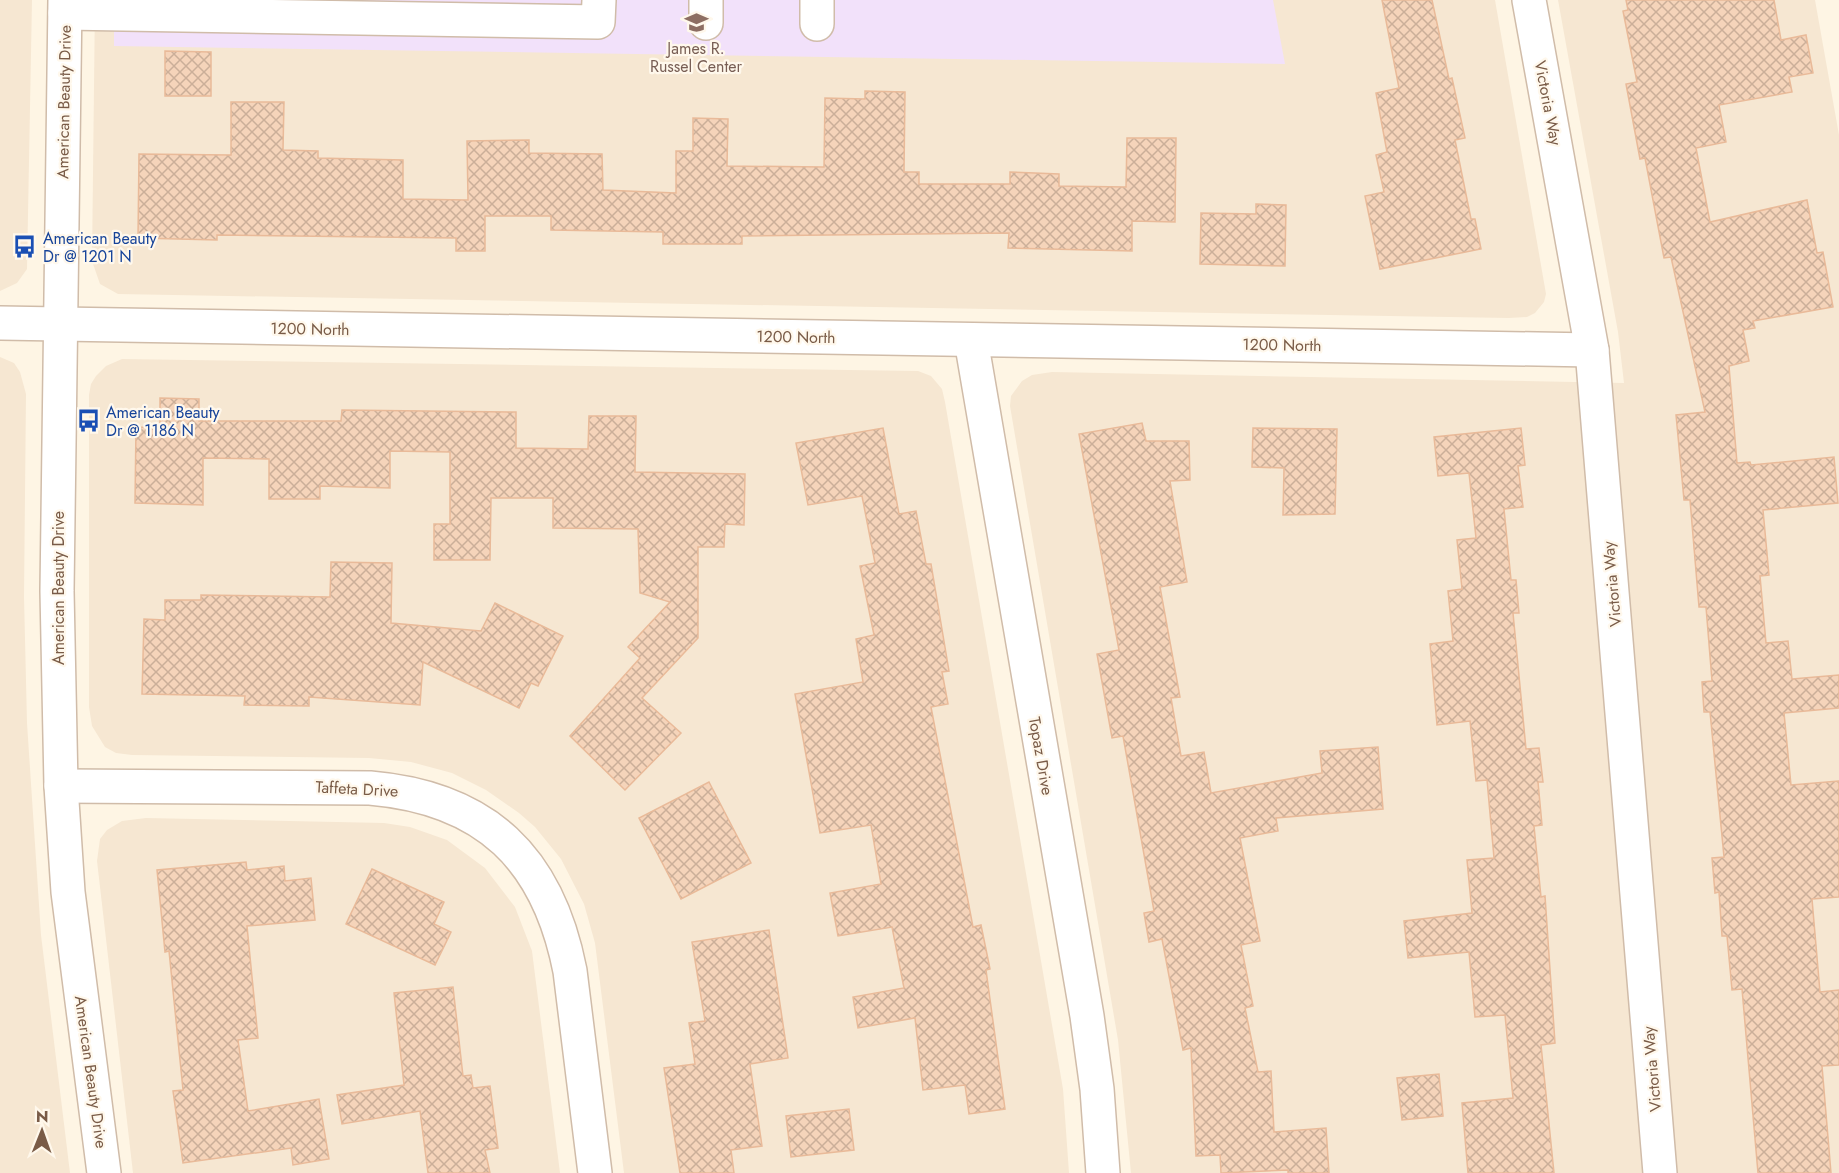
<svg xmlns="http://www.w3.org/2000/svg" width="1839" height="1173" font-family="Jost,sans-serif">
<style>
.residential{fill:#f6e7d2}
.education{fill:#f2e1fa}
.building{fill:url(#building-cross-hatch);stroke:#e9ba99;stroke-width:1.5}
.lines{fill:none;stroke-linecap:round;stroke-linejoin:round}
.minor-casing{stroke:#d0bca9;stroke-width:36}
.minor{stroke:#fff;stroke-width:33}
.labels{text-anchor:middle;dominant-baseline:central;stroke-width:4.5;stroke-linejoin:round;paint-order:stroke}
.education-label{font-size:16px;fill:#785e54;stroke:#fff8ec}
.street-label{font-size:16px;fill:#795b47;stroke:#fff8ec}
.transit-label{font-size:16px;fill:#164399;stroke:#fff8ec;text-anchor:start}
</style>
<defs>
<pattern id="building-cross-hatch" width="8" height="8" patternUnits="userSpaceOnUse" patternTransform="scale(1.5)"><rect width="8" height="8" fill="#f5d4ba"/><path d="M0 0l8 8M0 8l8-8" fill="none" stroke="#cbaf99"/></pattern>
</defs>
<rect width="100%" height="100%" fill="#fef5e4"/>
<g class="residential">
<polygon points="0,0 32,0 27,269 17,283 0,291"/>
<polygon points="95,0 1495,0 1546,294 1544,302 1535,313 1527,317 1509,318 118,294 100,284 92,261"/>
<polygon points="1558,0 1815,0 1839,135 1839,1173 1131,1173 1118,1040 1010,406 1011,396 1022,381 1032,375 1052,372 1624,383 1618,332"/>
<polygon points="0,357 14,363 20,372 26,394 24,597 27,723 41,935 70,1173 0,1173"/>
<polygon points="122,359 918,371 931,376 942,389 945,402 1063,1089 1069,1173 624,1173 595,943 584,904 561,859 535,827 519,813 486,790 452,773 411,762 369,758 132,755 116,753 105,747 92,726 89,707 89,395 91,384 96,376 106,366"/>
<polygon points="146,818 384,823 410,827 447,840 485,868 515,907 532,951 560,1173 133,1173 97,861 100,839 107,830 122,821"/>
</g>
<polygon class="education" points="114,0 1273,0 1285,64 114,46"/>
<g class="building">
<polygon points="1382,0 1432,0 1449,79 1452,78 1465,138 1455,140 1471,219 1475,219 1481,249 1380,269 1365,196 1384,192 1376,155 1387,152 1376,93 1399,88"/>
<polygon points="1626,0 1774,0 1781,40 1806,35 1813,73 1789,77 1792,92 1719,105 1726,142 1696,148 1710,222 1807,200 1817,253 1823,252 1833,307 1753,321 1755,328 1743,330 1749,361 1729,366 1737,463 1750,462 1751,465 1834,457 1838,503 1763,510 1769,575 1760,576 1766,643 1788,641 1792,679 1839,675 1839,708 1784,713 1791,785 1839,781 1839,897 1812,899 1820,992 1839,990 1839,1065 1822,1066 1831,1173 1758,1173 1742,989 1732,990 1727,936 1722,936 1719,892 1715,893 1712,858 1724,857 1710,712 1704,712 1702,682 1712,681 1706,607 1699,607 1690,500 1684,500 1676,415 1705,412 1671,257 1664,258 1645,158 1640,159 1626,84 1637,82 1623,11 1628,10"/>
<polygon points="165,51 211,52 211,96 165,96"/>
<polygon points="865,91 905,92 904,172 919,172 919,184 1010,184 1010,172 1059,174 1059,186 1126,187 1127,138 1176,138 1175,222 1132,221 1132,251 1008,248 1009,233 742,236 742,244 663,244 663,232 551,230 551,216 485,216 485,251 456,251 456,238 217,235 217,240 138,238 139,154 231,155 231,102 284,102 283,150 318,151 318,158 403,160 403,199 468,200 467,141 529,140 529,153 602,154 603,190 676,193 676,151 693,151 693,118 728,119 727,166 824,167 825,98 865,99"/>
<polygon points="1256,204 1286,205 1285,266 1200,264 1201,213 1256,214"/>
<polygon points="160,398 199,399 199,421 341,421 342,410 516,412 516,448 588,449 589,416 636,416 635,472 745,474 744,525 725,524 724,547 698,547 698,638 642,698 681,733 625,790 570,736 640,658 628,647 670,602 640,593 638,529 553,528 553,498 491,498 490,560 434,560 434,524 450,524 450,452 390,451 390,488 320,486 320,499 269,499 269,459 203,458 203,505 135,503 136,427 160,428"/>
<polygon points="1142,423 1146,441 1189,441 1190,480 1170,481 1187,582 1160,587 1180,697 1171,698 1181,756 1204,752 1211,793 1322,773 1320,751 1378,747 1383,809 1276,818 1278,831 1240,838 1260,941 1241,945 1253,1006 1245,1008 1258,1072 1271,1071 1274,1132 1326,1128 1329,1173 1288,1173 1288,1170 1221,1173 1220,1155 1196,1156 1191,1048 1183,1050 1162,939 1149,942 1144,913 1154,911 1123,736 1112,738 1097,654 1119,650 1079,434"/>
<polygon points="883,428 899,514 916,511 926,564 931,564 949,671 942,672 948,704 931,707 973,927 981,925 990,969 986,970 1005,1109 969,1114 965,1085 923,1090 915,1018 858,1028 853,997 904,988 892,927 838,936 830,893 881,884 871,825 820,833 795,694 863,682 856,639 874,635 860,566 875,563 862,496 808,505 796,443"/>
<polygon points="1253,428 1337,429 1335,514 1283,515 1284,468 1252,467"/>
<polygon points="1521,428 1525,465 1518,466 1523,507 1504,509 1511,580 1516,580 1519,613 1513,613 1526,749 1539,748 1543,782 1538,782 1542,825 1534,826 1541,897 1545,896 1555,1043 1541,1045 1554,1173 1468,1173 1462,1103 1513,1098 1505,1015 1475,1017 1469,952 1408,958 1404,921 1472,913 1467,860 1494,858 1487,780 1476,781 1470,721 1437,725 1430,644 1453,641 1448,591 1462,589 1457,540 1476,538 1469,473 1438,476 1434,437"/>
<polygon points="331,562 392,563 391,623 481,631 495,603 563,636 538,686 531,683 519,708 423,662 420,705 309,697 309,706 244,705 245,696 142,694 144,619 165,620 165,600 201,600 201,595 330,597"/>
<polygon points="709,782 751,863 681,899 639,818"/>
<polygon points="246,862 247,870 284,866 285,881 311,878 315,920 247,926 258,1038 238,1040 248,1111 319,1099 329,1159 293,1165 291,1148 183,1163 173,1091 183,1090 169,951 165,952 157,870"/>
<polygon points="372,869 444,902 434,924 451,932 435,965 346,924"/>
<polygon points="769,930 788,1058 750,1064 762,1146 731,1150 734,1173 680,1173 664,1068 695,1064 689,1023 705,1021 692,942"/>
<polygon points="453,987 463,1076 471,1075 473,1088 490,1086 498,1148 485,1150 490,1173 428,1173 420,1111 342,1124 337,1095 404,1085 394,993"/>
<polygon points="1439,1074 1443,1116 1402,1120 1397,1078"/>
<polygon points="849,1109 854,1150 791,1157 786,1116"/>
</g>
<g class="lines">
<defs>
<g id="minor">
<polyline points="65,0 57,591 61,786 68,892 104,1173"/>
<polyline points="1529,0 1592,350 1660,1173"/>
<polyline points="65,13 598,22 599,0"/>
<polyline points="706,23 706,0"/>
<polyline points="817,24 817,0"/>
<polyline points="0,323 1592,350"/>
<polyline points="971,340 1087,1016 1097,1089 1103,1173"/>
<path d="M61,786l309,2c116,10 178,70 200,183l25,202"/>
</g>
</defs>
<use href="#minor" class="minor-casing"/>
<use href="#minor" class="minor"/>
</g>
<defs>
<symbol id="school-bare" viewBox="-9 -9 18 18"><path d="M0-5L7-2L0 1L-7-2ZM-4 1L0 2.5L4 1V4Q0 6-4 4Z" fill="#8d6e63" stroke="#fff8ec" stroke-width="2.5" paint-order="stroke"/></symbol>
<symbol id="bus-bare" viewBox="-9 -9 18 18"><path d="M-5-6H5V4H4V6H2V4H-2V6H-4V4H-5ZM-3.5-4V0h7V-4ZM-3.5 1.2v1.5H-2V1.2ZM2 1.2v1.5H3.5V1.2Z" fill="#1a4fb4" stroke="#fff8ec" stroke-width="2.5" paint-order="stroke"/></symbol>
</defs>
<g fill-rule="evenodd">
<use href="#school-bare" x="680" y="6" width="33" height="33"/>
<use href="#bus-bare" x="8" y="230" width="33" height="33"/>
<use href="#bus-bare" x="72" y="404" width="33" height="33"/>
</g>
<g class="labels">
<g class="education-label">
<text x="696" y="48">James R.<tspan x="696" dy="18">Russel Center</tspan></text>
</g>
<g class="street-label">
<text transform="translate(64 102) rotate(-89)">American Beauty Drive</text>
<text transform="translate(1548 103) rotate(79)">Victoria Way</text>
<text transform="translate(310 329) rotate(1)">1200 North</text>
<text transform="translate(796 337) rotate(1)">1200 North</text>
<text transform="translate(1282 345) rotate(1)">1200 North</text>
<text transform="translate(1612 584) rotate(-95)">Victoria Way</text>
<text transform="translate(58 588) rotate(-90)">American Beauty Drive</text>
<text transform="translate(1041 756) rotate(80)">Topaz Drive</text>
<text transform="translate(357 789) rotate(3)">Taffeta Drive</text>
<text transform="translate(1652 1069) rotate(-95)">Victoria Way</text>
<text transform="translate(91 1072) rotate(82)">American Beauty Drive</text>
</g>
<g class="transit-label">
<text x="43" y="238">American Beauty<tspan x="43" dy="18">Dr @ 1201 N</tspan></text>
<text x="106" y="412">American Beauty<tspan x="106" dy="18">Dr @ 1186 N</tspan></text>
</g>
</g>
<g transform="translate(42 1131) rotate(1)" stroke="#fff8ec" stroke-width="4.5" paint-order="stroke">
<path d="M0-4.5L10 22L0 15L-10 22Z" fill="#795b47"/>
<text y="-9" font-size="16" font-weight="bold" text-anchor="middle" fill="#795b47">N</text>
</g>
</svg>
